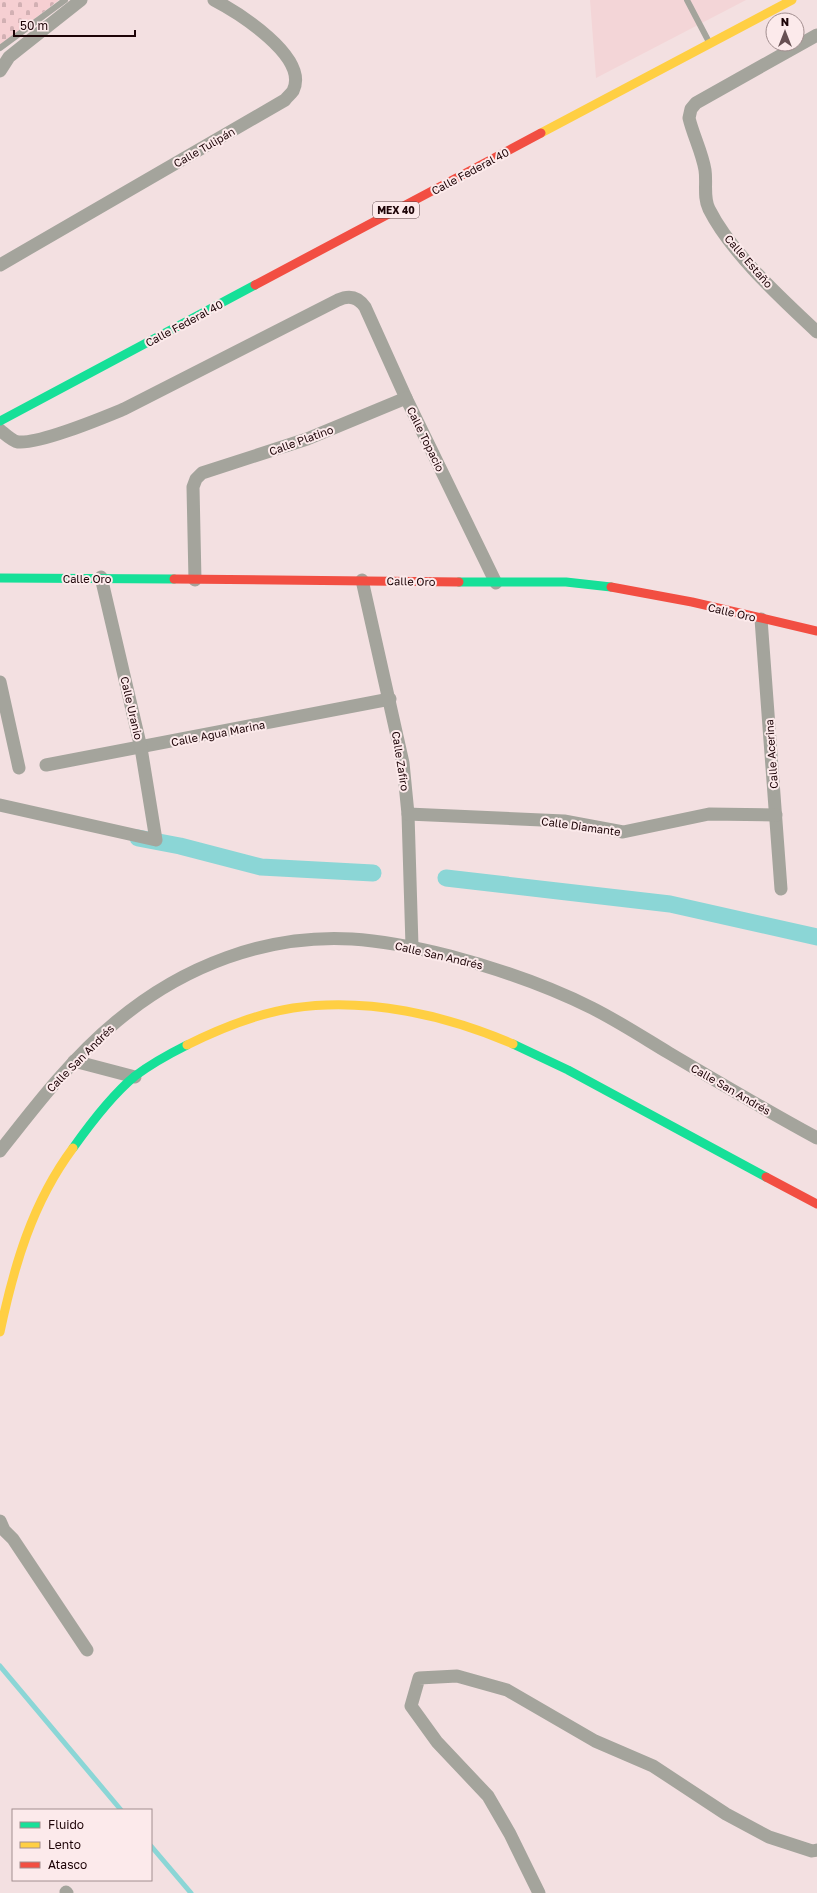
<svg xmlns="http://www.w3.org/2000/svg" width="817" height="1893" font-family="'Golos Text',sans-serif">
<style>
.built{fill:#f3d5d7}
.cemetery{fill:url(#cemetery-stones)}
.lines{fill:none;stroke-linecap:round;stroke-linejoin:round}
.stream{stroke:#8bd6d6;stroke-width:5}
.canal{stroke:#8bd6d6;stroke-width:17}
.lane{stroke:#a4a49c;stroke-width:6}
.street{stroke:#a4a49c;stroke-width:13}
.fast{stroke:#16e098;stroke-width:9}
.slow{stroke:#ffcf43;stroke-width:9}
.jam{stroke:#f24e42;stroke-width:9}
.labels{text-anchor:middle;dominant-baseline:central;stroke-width:4;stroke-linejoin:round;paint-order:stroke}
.shield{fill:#fceaeb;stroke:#5f484b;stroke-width:1}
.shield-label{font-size:10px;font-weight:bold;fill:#1c0306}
.street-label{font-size:11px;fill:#1c0306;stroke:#fceaeb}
</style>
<defs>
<pattern id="cemetery-stones" width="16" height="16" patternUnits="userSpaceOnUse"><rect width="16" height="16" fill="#f6cfd2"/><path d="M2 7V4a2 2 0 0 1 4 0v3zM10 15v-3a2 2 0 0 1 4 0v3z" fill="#d2b0b3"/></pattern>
</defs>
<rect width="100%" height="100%" fill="#f3e0e1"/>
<polygon class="built" points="590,0 746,0 596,78"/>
<polygon class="cemetery" points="0,0 59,0 0,45"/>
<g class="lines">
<g class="stream">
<polyline points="0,1666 121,1810"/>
<polyline points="151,1846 191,1893"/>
</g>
<g class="canal">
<polyline points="138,838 180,846 261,867 373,873"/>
<polyline points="446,878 670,904 817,937"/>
</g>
<g class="lane">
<polyline points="687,0 709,42"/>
<polyline points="0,48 65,0"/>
</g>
<g class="street">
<path d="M817,35l-121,68 -5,6 -2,9c4,17 13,34 16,52 2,13 -2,27 4,39 22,44 72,89 108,123"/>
<polyline points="0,71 9,57 19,49 81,0"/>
<path d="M0,265l285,-165c2,-3 6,-6 8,-9 17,-34 -56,-79 -79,-91"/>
<path d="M0,430c5,4 12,11 18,12 22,2 84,-24 106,-33l214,-109c11,-5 20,-3 27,7l41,91 90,185"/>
<polyline points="195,580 193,487 196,479 202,473 307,439 406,398"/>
<polyline points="362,580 403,763 408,814 412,946"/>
<polyline points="761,619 781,889"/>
<polyline points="0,682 19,768"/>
<polyline points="46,765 390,699"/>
<polyline points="0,805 156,840 141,748 101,577"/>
<polyline points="408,814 564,821 623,832 709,814 776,815"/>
<polyline points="74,1061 135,1077"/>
<path d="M0,1151c36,-46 72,-93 117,-130 66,-55 149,-87 235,-82 34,2 66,9 98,17 49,13 96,29 142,52 26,13 52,30 77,45 49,29 98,58 148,85"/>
<polyline points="0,1521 4,1530 13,1539 87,1650"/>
<polyline points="66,1892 67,1893"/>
<polyline points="539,1893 510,1834 488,1796 437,1742 411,1706 419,1678 457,1676 507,1690 595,1741 653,1766 726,1814 769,1837 812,1851 817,1850"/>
</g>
<g class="fast">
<polyline points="0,421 255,285"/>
<polyline points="0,578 174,579"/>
<polyline points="459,582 566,582 611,587"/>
<polyline points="513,1044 568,1070 766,1177"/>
<path d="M73,1148c17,-24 39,-53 62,-72 16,-12 34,-22 52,-31"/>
</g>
<g class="slow">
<polyline points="541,133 792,0"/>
<path d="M187,1045c34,-17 69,-31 106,-37 74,-11 153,7 220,36"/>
<path d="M0,1332c14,-66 32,-129 73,-184"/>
</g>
<g class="jam">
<polyline points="255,285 541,133"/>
<polyline points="174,579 459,582"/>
<polyline points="611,587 692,602 817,631"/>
<polyline points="766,1177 817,1204"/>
</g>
</g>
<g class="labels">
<rect class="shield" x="373" y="202" width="46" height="16" rx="3"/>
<g class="shield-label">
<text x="396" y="210">MEX 40</text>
</g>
<g class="street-label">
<text transform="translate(204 147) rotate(-30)">Calle Tulipán</text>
<text transform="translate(470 171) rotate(-28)">Calle Federal 40</text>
<text transform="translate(749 261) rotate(49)">Calle Estaño</text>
<text transform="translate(184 323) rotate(-28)">Calle Federal 40</text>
<text transform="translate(426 439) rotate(64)">Calle Topacio</text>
<text transform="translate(301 440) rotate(-20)">Calle Platino</text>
<text x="87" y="578">Calle Oro</text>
<text transform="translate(411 581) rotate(1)">Calle Oro</text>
<text transform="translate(732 612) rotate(13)">Calle Oro</text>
<text transform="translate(132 708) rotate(77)">Calle Uranio</text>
<text transform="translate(218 733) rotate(-11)">Calle Agua Marina</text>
<text transform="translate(771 754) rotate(-94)">Calle Acerina</text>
<text transform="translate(401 761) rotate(81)">Calle Zafiro</text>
<text transform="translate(581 826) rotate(8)">Calle Diamante</text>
<text transform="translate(439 955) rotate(13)">Calle San Andrés</text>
<text transform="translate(80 1058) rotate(-45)">Calle San Andrés</text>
<text transform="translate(731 1089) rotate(30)">Calle San Andrés</text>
</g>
</g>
<rect x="12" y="1809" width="140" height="72" fill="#fceaeb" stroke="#a28e8f"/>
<rect x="20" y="1822" width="20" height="6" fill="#16e098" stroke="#a28e8f"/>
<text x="48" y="1829" font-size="12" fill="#1c0306">Fluido</text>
<rect x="20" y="1842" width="20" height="6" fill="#ffcf43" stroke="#a28e8f"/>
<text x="48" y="1849" font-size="12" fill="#1c0306">Lento</text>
<rect x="20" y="1862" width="20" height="6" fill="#f24e42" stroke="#a28e8f"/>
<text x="48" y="1869" font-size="12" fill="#1c0306">Atasco</text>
<g transform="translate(785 32)"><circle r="19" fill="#fceaeb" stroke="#a28e8f"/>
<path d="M0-3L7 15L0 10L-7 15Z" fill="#675053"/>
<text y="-6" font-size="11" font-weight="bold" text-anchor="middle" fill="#1c0306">N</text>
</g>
<path d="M14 30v6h121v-6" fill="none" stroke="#1c0306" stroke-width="2"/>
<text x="20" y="30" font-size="12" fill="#1c0306" stroke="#fceaeb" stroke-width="3" paint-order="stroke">50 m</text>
</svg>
